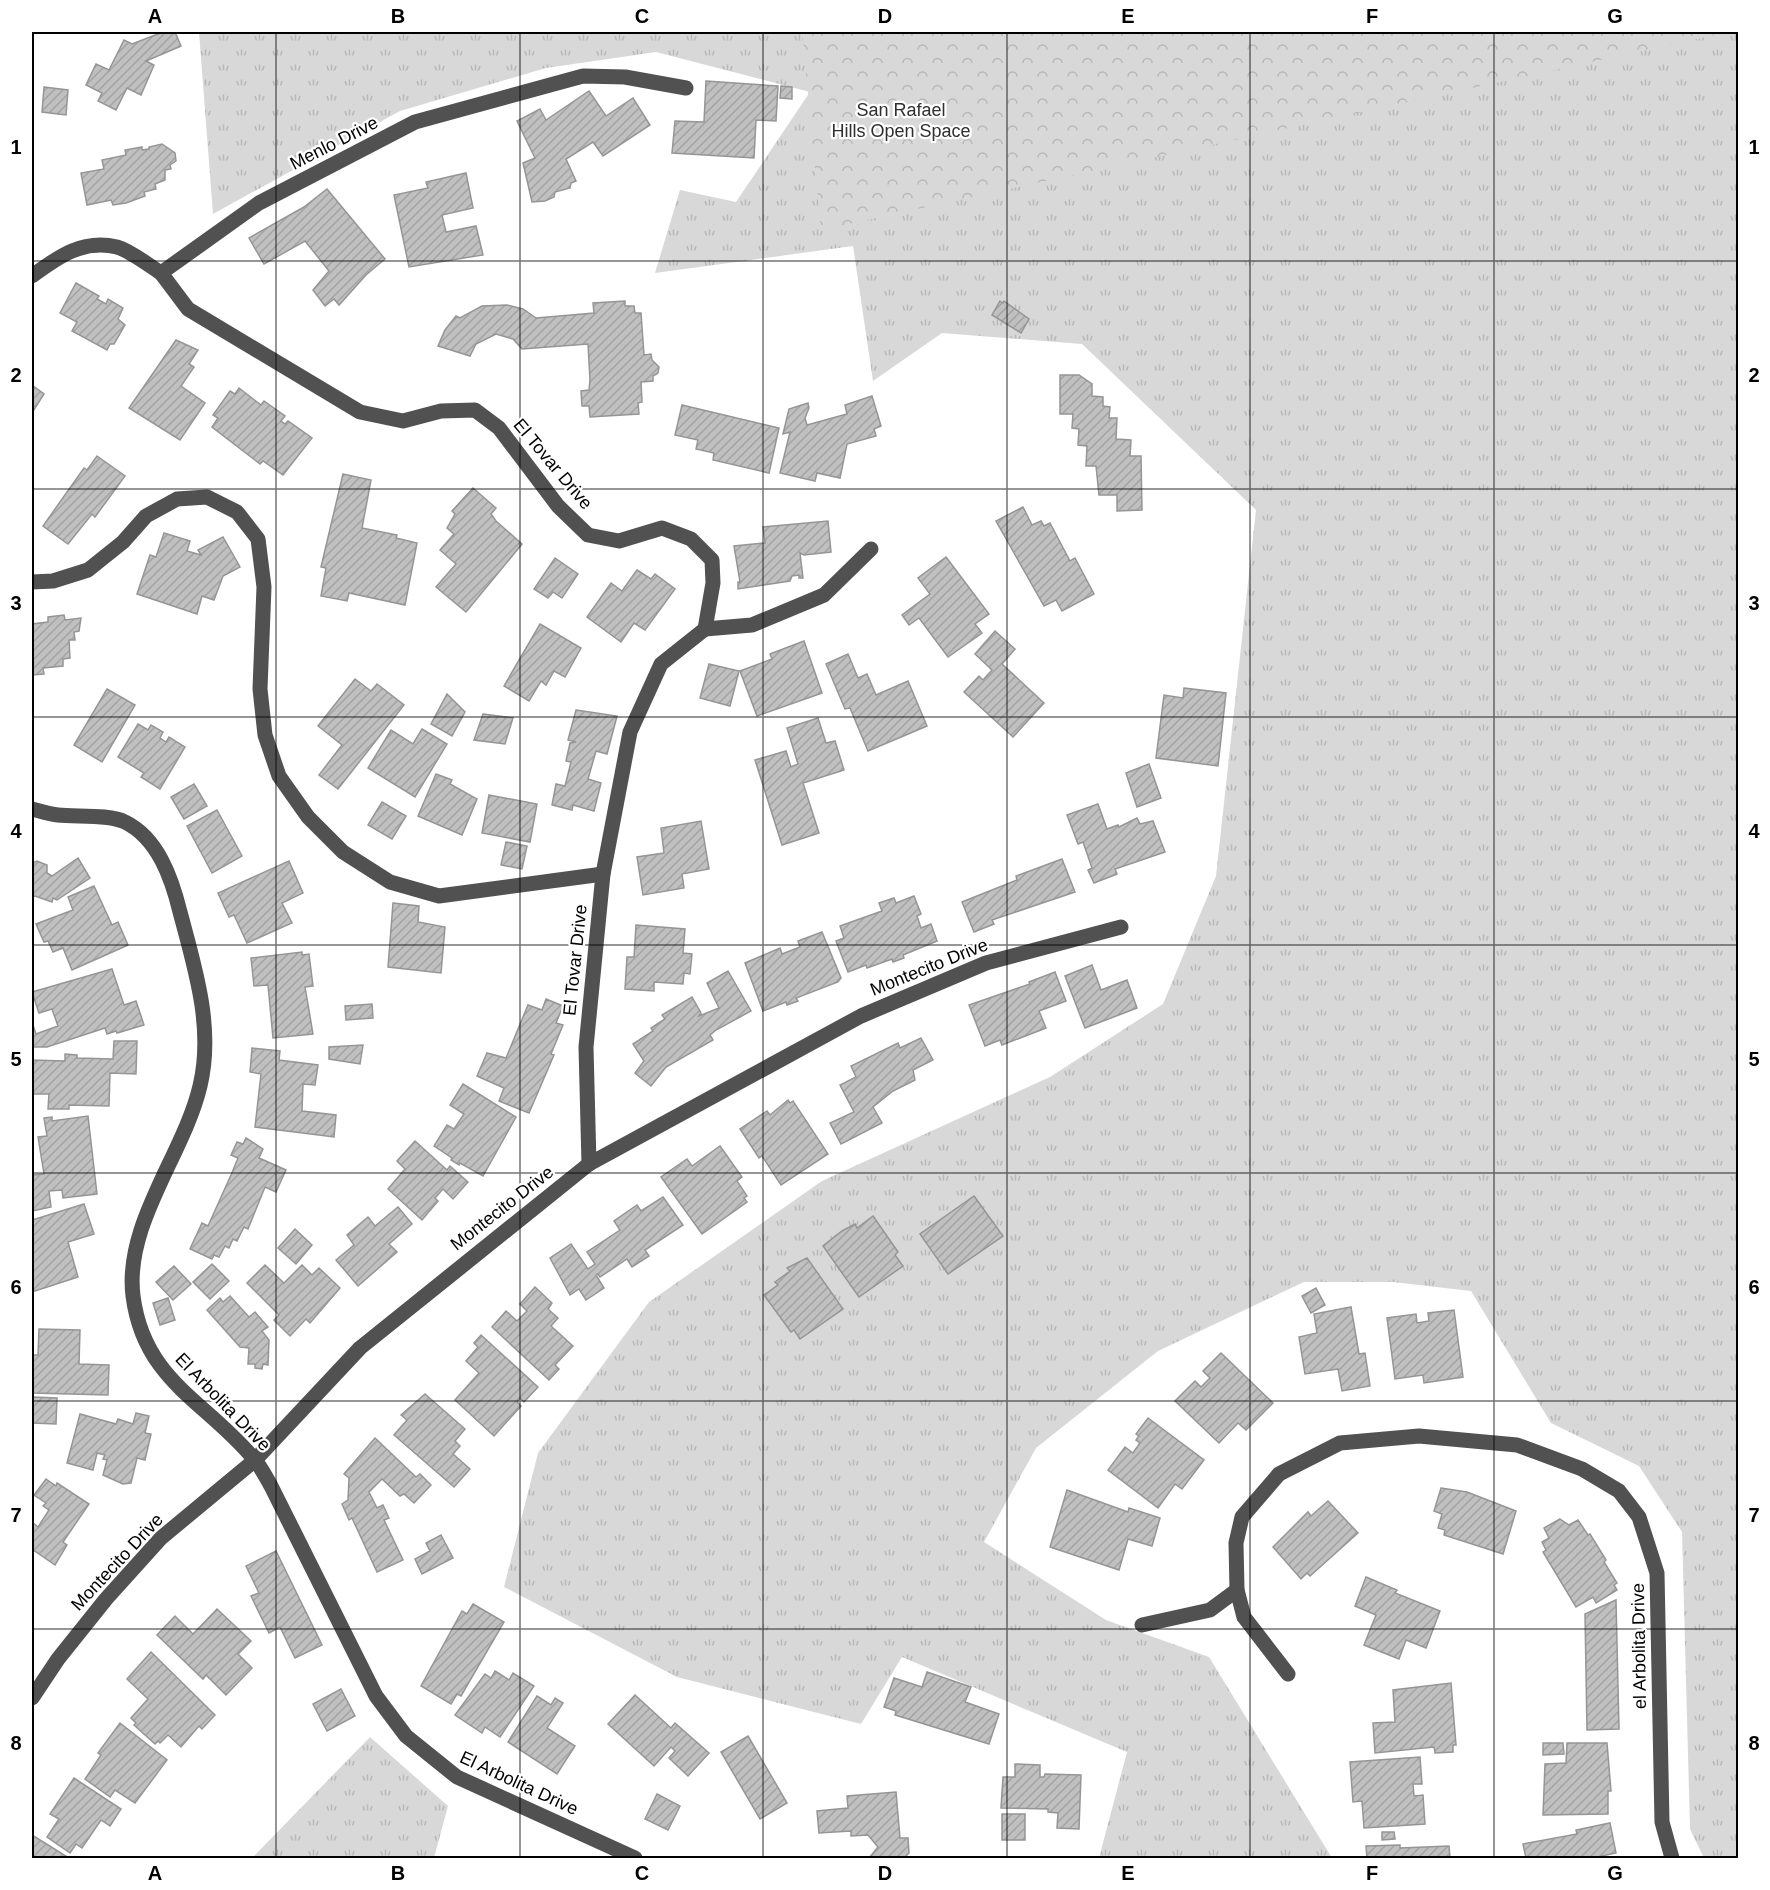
<svg xmlns="http://www.w3.org/2000/svg" width="1770" height="1890" font-family="Arial,sans-serif">
<style>
.grass{fill:url(#grass-tufts)}
.park{fill:url(#park-crowns)}
.building{fill:url(#building-hatch);stroke:#959595;stroke-width:1.5}
.lines{fill:none;stroke-linecap:round;stroke-linejoin:round}
.minor{stroke:#515151;stroke-width:15}
.grid{fill:none;stroke:#000;stroke-width:1.5;stroke-opacity:0.55}
.labels{text-anchor:middle;dominant-baseline:central;stroke-width:4.5;stroke-linejoin:round;paint-order:stroke}
.park-label{font-size:18px;fill:#2f2f2f;stroke:#fff}
.street-label{font-size:18px;fill:#000;stroke:#fff}
.neatline{fill:none;stroke:#000;stroke-width:2}
.grid-label{font-size:20px;text-anchor:middle;font-weight:bold;fill:#000}
</style>
<defs>
<pattern id="grass-tufts" width="24" height="20" patternUnits="userSpaceOnUse" patternTransform="scale(1.5)"><rect width="24" height="20" fill="#d8d8d8"/><path d="M3 7l-1-3M5 7V3M7 7l1-3M15 17l-1-3M17 17v-4M19 17l1-3" fill="none" stroke="#b8b8b8"/></pattern>
<pattern id="park-crowns" width="20" height="18" patternUnits="userSpaceOnUse" patternTransform="scale(1.5)"><rect width="20" height="18" fill="#d8d8d8"/><path d="M2 6a3 3 0 1 1 6 0M12 15a3 3 0 1 1 6 0" fill="none" stroke="#b8b8b8"/></pattern>
<pattern id="building-hatch" width="6" height="6" patternUnits="userSpaceOnUse" patternTransform="scale(1.5)"><rect width="6" height="6" fill="#c0c0c0"/><path d="M-1 1l2-2M0 6l6-6M5 7l2-2" fill="none" stroke="#a3a3a3"/></pattern>
</defs>
<rect width="100%" height="100%" fill="#fff"/>
<g class="grass">
<polygon points="199,32 1738,32 1738,1858 1704,1858 1690,1829 1682,1532 1639,1466 1551,1423 1471,1291 1393,1282 1304,1282 1158,1351 1036,1448 984,1542 1106,1620 1209,1657 1332,1858 1099,1858 1127,1752 902,1657 861,1724 677,1677 504,1587 538,1453 649,1302 822,1181 1050,1077 1163,1004 1216,876 1256,510 1082,344 942,333 873,381 853,246 655,273 680,190 736,202 810,92 656,52 546,68 400,111 213,214"/>
<polygon points="370,1737 448,1806 434,1858 244,1858 253,1857"/>
</g>
<polygon class="park" points="802,32 1729,32 821,230"/>
<g class="building">
<polygon points="163,32 175,32 181,46 146,61 154,65 141,95 127,88 116,110 98,101 102,93 86,85 96,64 109,70 124,40 132,44"/>
<polygon points="706,81 778,86 776,121 756,120 754,158 672,153 675,121 704,122"/>
<polygon points="781,86 792,87 792,99 780,98"/>
<polygon points="44,87 68,90 66,115 42,112"/>
<polygon points="589,91 606,116 633,98 650,125 603,156 593,142 566,159 576,181 571,183 570,188 555,192 554,197 545,201 532,202 523,163 535,158 517,121 540,109 546,120"/>
<polygon points="162,144 175,153 176,161 170,165 171,169 165,170 165,180 155,184 156,189 144,192 145,196 126,203 113,205 111,200 87,205 81,173 104,169 102,160 126,155 125,150 142,147 142,150 149,149 149,147"/>
<polygon points="466,173 473,208 442,215 446,232 476,226 483,255 409,267 394,195 428,188 426,182"/>
<polygon points="327,189 385,259 366,275 339,305 334,299 325,306 313,290 329,271 305,241 264,264 249,238 304,207"/>
<polygon points="76,283 99,296 97,299 106,304 108,299 123,308 118,319 125,325 114,344 110,344 107,350 72,331 77,322 60,313"/>
<polygon points="625,301 625,306 634,306 635,313 641,313 644,355 651,354 652,360 659,367 658,373 653,376 653,381 641,382 642,402 638,403 639,414 590,417 589,406 582,406 581,391 589,390 590,380 588,344 522,349 513,339 496,334 476,344 470,356 438,346 445,330 456,316 460,318 482,306 507,305 523,309 536,318 594,313 593,303"/>
<polygon points="1000,301 1003,303 1004,301 1029,319 1021,333 992,315"/>
<polygon points="176,340 198,350 189,364 194,367 181,386 205,403 180,440 129,408"/>
<polygon points="1060,375 1079,375 1092,384 1092,396 1103,397 1103,406 1110,407 1109,418 1117,418 1116,439 1131,440 1130,456 1141,456 1142,510 1117,511 1117,495 1099,495 1096,466 1086,466 1087,446 1078,445 1079,429 1072,428 1073,414 1060,414"/>
<polygon points="32,385 44,394 32,413"/>
<polygon points="239,388 261,405 264,401 285,416 281,421 285,424 288,421 312,438 283,475 263,461 260,464 212,427 218,418 213,415 230,391 235,394"/>
<polygon points="872,396 881,426 874,429 876,436 847,444 840,478 817,473 815,481 780,473 790,432 783,434 789,409 808,403 809,408 805,418 807,425 847,414 845,405"/>
<polygon points="682,405 779,428 769,473 713,460 714,453 696,449 698,440 675,435"/>
<polygon points="97,456 125,476 95,517 92,514 68,544 43,526 84,468 87,470"/>
<polygon points="343,474 371,480 362,528 397,535 396,538 417,543 405,605 349,593 347,601 321,596 326,568 321,567"/>
<polygon points="473,488 496,508 491,514 496,521 522,544 466,612 436,587 456,564 440,550 454,534 447,528 455,514 452,511"/>
<polygon points="1023,507 1032,525 1041,521 1044,526 1050,523 1070,561 1075,558 1094,594 1062,611 1056,600 1044,606 996,521"/>
<polygon points="828,521 831,552 804,555 800,553 803,578 799,578 799,575 792,576 790,581 738,589 738,582 740,582 734,546 765,543 763,527"/>
<polygon points="164,533 190,541 187,551 201,555 198,550 223,537 240,567 223,576 214,600 202,596 197,614 137,594 150,555 156,557"/>
<polygon points="946,557 989,614 975,624 982,633 948,657 919,618 909,625 902,615 930,594 918,578"/>
<polygon points="555,558 578,574 562,598 553,592 548,598 534,589"/>
<polygon points="637,570 651,579 655,574 675,589 645,630 634,623 621,642 587,617 611,583 622,591"/>
<polygon points="64,615 65,620 81,618 79,631 74,632 75,640 69,640 70,658 63,659 63,666 43,668 44,674 32,675 32,624 48,622 48,617"/>
<polygon points="540,624 581,648 565,677 554,671 546,685 541,681 529,701 504,686"/>
<polygon points="995,631 1015,649 1002,664 1044,703 1013,737 964,692 979,676 983,680 992,670 975,654"/>
<polygon points="804,641 822,693 757,716 740,671 772,659 770,654"/>
<polygon points="848,654 858,678 867,674 876,695 908,681 927,726 868,751 850,708 845,709 826,664"/>
<polygon points="709,664 739,671 730,706 700,698"/>
<polygon points="355,679 371,691 377,684 404,705 338,789 319,775 342,745 318,726"/>
<polygon points="1184,688 1226,693 1218,766 1156,758 1164,695 1183,698"/>
<polygon points="107,689 135,705 102,762 74,745"/>
<polygon points="447,694 465,712 452,736 431,724"/>
<polygon points="576,710 617,716 607,754 596,751 588,779 601,783 594,811 573,805 572,810 552,805 556,784 565,786 571,762 566,761 570,743 576,742 568,740"/>
<polygon points="483,714 513,718 505,744 474,740"/>
<polygon points="818,718 826,743 835,741 844,770 803,783 819,833 782,845 755,760 786,751 791,767 798,764 787,728"/>
<polygon points="138,724 148,730 151,725 163,732 160,738 166,742 169,737 185,747 160,789 141,777 144,773 118,757"/>
<polygon points="422,729 447,744 415,797 368,768 391,730 413,744"/>
<polygon points="1149,764 1161,798 1137,807 1126,773"/>
<polygon points="436,774 452,780 450,784 477,799 462,835 418,816"/>
<polygon points="194,784 207,806 184,819 171,797"/>
<polygon points="489,795 537,804 530,842 482,833"/>
<polygon points="382,802 406,816 392,839 368,825"/>
<polygon points="1098,804 1107,829 1118,825 1119,827 1137,818 1140,824 1153,821 1165,852 1115,869 1117,874 1094,883 1088,870 1092,868 1083,842 1078,844 1067,815"/>
<polygon points="217,810 242,856 212,873 187,826"/>
<polygon points="701,821 709,869 682,874 684,888 643,895 637,857 664,853 661,828"/>
<polygon points="506,842 527,846 522,869 501,865"/>
<polygon points="78,858 90,878 57,900 53,898 52,902 35,896 32,897 32,863 37,861 47,865 47,873 52,876"/>
<polygon points="1062,859 1075,892 992,920 994,924 974,932 962,902 1017,880 1016,876"/>
<polygon points="289,861 303,893 282,903 292,923 247,943 234,915 229,917 218,893"/>
<polygon points="94,886 112,925 118,922 128,945 72,970 63,948 53,952 48,941 44,942 36,924 73,910 68,897"/>
<polygon points="914,896 921,914 917,916 921,928 931,924 937,941 903,955 904,958 893,962 892,959 867,968 866,965 848,972 836,941 844,938 840,926 882,911 879,903 894,898 896,903"/>
<polygon points="393,903 419,906 418,922 445,927 441,973 388,967"/>
<polygon points="636,925 685,929 683,953 692,954 690,974 684,973 683,984 654,982 654,991 625,989 627,957 634,957"/>
<polygon points="822,932 841,978 838,982 796,998 798,1001 787,1005 786,1002 763,1011 745,963 780,948 782,954 800,947 798,941"/>
<polygon points="302,952 302,955 309,954 313,986 305,987 313,1034 273,1038 268,985 254,986 251,958"/>
<polygon points="1092,965 1101,990 1127,980 1137,1008 1085,1028 1065,976"/>
<polygon points="112,969 124,1005 136,1001 144,1025 117,1033 116,1031 107,1034 105,1028 47,1047 32,1047 32,1022 36,1034 58,1026 52,1009 39,1013 32,992"/>
<polygon points="728,971 751,1011 716,1030 710,1035 713,1040 666,1067 651,1086 635,1073 644,1061 633,1044 653,1031 651,1028 665,1019 662,1015 692,997 701,1013 699,1016 719,1008 707,983"/>
<polygon points="1055,972 1066,1001 1039,1011 1046,1028 1002,1045 1000,1040 985,1046 969,1005 1030,984 1029,982"/>
<polygon points="546,999 563,1006 556,1023 563,1025 551,1054 554,1055 529,1113 499,1101 504,1088 477,1076 487,1053 506,1058 528,1005 542,1010"/>
<polygon points="372,1004 373,1018 346,1020 345,1006"/>
<polygon points="921,1038 933,1060 913,1070 915,1080 893,1091 873,1107 882,1123 841,1144 830,1123 854,1112 840,1085 856,1077 851,1066 898,1043 900,1048"/>
<polygon points="114,1041 137,1041 136,1074 110,1073 109,1106 69,1105 69,1109 48,1109 49,1094 32,1094 32,1060 65,1061 65,1054 77,1055 77,1058 113,1059"/>
<polygon points="363,1045 360,1064 329,1059 329,1047"/>
<polygon points="252,1048 280,1051 279,1060 318,1065 315,1085 303,1084 302,1111 336,1115 334,1137 255,1127 261,1074 250,1072"/>
<polygon points="463,1084 516,1117 483,1176 460,1163 459,1165 451,1160 452,1158 434,1146 447,1125 454,1129 464,1114 450,1105"/>
<polygon points="788,1100 790,1103 793,1101 828,1154 781,1185 762,1156 759,1158 740,1129 767,1111 770,1115"/>
<polygon points="88,1116 97,1194 63,1198 62,1190 49,1191 51,1207 32,1211 32,1175 44,1174 38,1137 47,1136 44,1118 52,1117 52,1121"/>
<polygon points="246,1138 263,1149 259,1158 286,1170 276,1192 265,1187 248,1229 244,1227 237,1241 233,1239 229,1248 225,1246 219,1257 214,1255 212,1259 190,1249 202,1223 208,1226 231,1175 238,1158 231,1155 237,1142 243,1144"/>
<polygon points="415,1141 447,1170 450,1166 468,1182 453,1199 443,1189 435,1198 438,1201 422,1220 388,1189 405,1169 397,1161"/>
<polygon points="720,1146 742,1177 737,1181 747,1196 744,1198 747,1202 702,1234 661,1177 687,1159 692,1166"/>
<polygon points="974,1196 1003,1236 948,1274 920,1234"/>
<polygon points="663,1197 683,1225 645,1250 649,1256 632,1267 627,1259 600,1277 598,1274 596,1275 604,1288 586,1300 579,1289 570,1295 550,1258 571,1244 588,1269 595,1264 587,1252 620,1230 614,1221 637,1205 641,1211"/>
<polygon points="84,1204 94,1234 68,1242 78,1277 32,1292 32,1220"/>
<polygon points="398,1207 412,1224 389,1244 397,1252 358,1286 336,1260 354,1245 347,1235 368,1217 375,1226"/>
<polygon points="873,1216 898,1252 895,1255 903,1266 859,1297 823,1246 842,1231 855,1224 857,1228"/>
<polygon points="295,1229 312,1245 296,1264 278,1248"/>
<polygon points="807,1258 843,1309 800,1339 794,1330 791,1332 764,1295 778,1285 775,1282 790,1271 787,1268"/>
<polygon points="212,1264 229,1281 210,1299 193,1282"/>
<polygon points="265,1265 284,1283 302,1265 312,1275 319,1268 340,1288 310,1323 306,1319 290,1336 274,1320 279,1315 247,1283"/>
<polygon points="174,1266 191,1284 173,1300 156,1282"/>
<polygon points="535,1287 552,1303 548,1309 558,1318 551,1326 573,1346 555,1365 559,1369 549,1380 492,1327 506,1311 517,1321 527,1311 520,1304"/>
<polygon points="1316,1288 1325,1305 1311,1313 1302,1296"/>
<polygon points="230,1296 249,1317 255,1312 268,1327 262,1331 269,1340 268,1365 263,1364 262,1369 255,1368 255,1364 248,1364 249,1348 240,1347 207,1310 220,1298 223,1302"/>
<polygon points="168,1298 175,1320 160,1325 153,1303"/>
<polygon points="1351,1307 1359,1354 1365,1353 1370,1386 1342,1391 1338,1369 1305,1374 1299,1337 1317,1333 1314,1314"/>
<polygon points="1454,1310 1463,1377 1424,1383 1423,1375 1395,1379 1387,1318 1416,1314 1417,1323 1429,1321 1428,1313"/>
<polygon points="39,1329 80,1330 79,1364 109,1365 108,1395 32,1393 32,1366 33,1355 38,1355"/>
<polygon points="481,1335 538,1387 524,1402 520,1398 517,1402 521,1406 494,1436 455,1400 479,1373 466,1361 478,1347 474,1343"/>
<polygon points="1221,1353 1273,1403 1246,1430 1238,1423 1219,1443 1175,1401 1195,1381 1201,1387 1210,1378 1203,1371"/>
<polygon points="425,1394 465,1429 455,1441 460,1446 453,1454 470,1469 454,1487 394,1435 407,1420 401,1415"/>
<polygon points="32,1397 57,1398 56,1424 32,1423"/>
<polygon points="136,1413 149,1416 145,1433 151,1434 145,1460 137,1458 131,1483 123,1484 103,1475 107,1460 103,1459 105,1455 97,1453 93,1470 67,1463 80,1414 116,1424 118,1419 133,1424"/>
<polygon points="1148,1418 1204,1460 1182,1489 1175,1484 1158,1508 1108,1470 1125,1447 1133,1453 1140,1443 1136,1440 1139,1436 1136,1434"/>
<polygon points="375,1438 416,1477 420,1474 431,1485 414,1503 404,1494 400,1496 382,1479 369,1492 377,1508 383,1505 389,1518 384,1520 403,1560 377,1572 352,1518 349,1520 342,1504 348,1500 349,1478 344,1474"/>
<polygon points="46,1479 56,1486 57,1483 89,1504 63,1542 67,1545 55,1565 32,1549 32,1522 38,1527 49,1510 43,1506 46,1503 34,1495"/>
<polygon points="1441,1488 1467,1492 1516,1511 1503,1554 1444,1535 1445,1530 1438,1528 1442,1514 1434,1511"/>
<polygon points="1067,1490 1128,1512 1129,1508 1160,1518 1152,1546 1128,1539 1119,1570 1050,1547"/>
<polygon points="1328,1501 1358,1533 1310,1576 1307,1573 1301,1579 1273,1547 1308,1512 1311,1516"/>
<polygon points="1560,1519 1569,1525 1578,1520 1588,1535 1590,1534 1606,1560 1604,1562 1617,1583 1614,1585 1617,1590 1596,1603 1593,1597 1576,1607 1543,1552 1546,1550 1542,1542 1549,1538 1544,1528"/>
<polygon points="441,1535 453,1558 422,1574 415,1559 430,1551 426,1543"/>
<polygon points="276,1551 322,1645 295,1658 280,1627 269,1633 251,1596 259,1593 246,1566"/>
<polygon points="1366,1577 1397,1590 1395,1593 1440,1611 1426,1648 1406,1640 1399,1659 1364,1645 1376,1615 1355,1606"/>
<polygon points="1616,1600 1619,1729 1587,1730 1585,1614"/>
<polygon points="473,1604 504,1622 461,1696 457,1694 451,1704 421,1686 462,1611 467,1614"/>
<polygon points="217,1609 251,1641 238,1654 252,1668 226,1695 206,1675 203,1679 157,1635 175,1616 193,1634"/>
<polygon points="151,1652 215,1715 202,1729 199,1726 181,1747 168,1735 160,1743 158,1741 155,1744 134,1725 136,1723 131,1718 148,1699 127,1679"/>
<polygon points="495,1671 509,1680 513,1673 534,1686 500,1737 485,1727 482,1733 455,1715 485,1674 491,1678"/>
<polygon points="927,1672 971,1687 965,1702 999,1714 989,1744 895,1715 896,1711 884,1707 894,1678 922,1687"/>
<polygon points="1451,1683 1456,1745 1453,1745 1453,1752 1435,1753 1434,1747 1375,1753 1373,1723 1395,1722 1393,1690"/>
<polygon points="341,1689 355,1716 327,1731 313,1704"/>
<polygon points="635,1695 671,1728 675,1723 709,1753 688,1776 669,1758 675,1751 671,1747 654,1766 608,1724"/>
<polygon points="537,1696 551,1705 555,1698 563,1703 547,1728 575,1746 557,1774 508,1742"/>
<polygon points="120,1723 167,1760 135,1803 115,1790 110,1797 85,1779 101,1755 98,1753"/>
<polygon points="748,1736 787,1803 760,1819 721,1752"/>
<polygon points="1543,1743 1563,1743 1564,1754 1543,1755"/>
<polygon points="1567,1743 1607,1743 1611,1791 1608,1791 1608,1814 1543,1815 1545,1764 1566,1763"/>
<polygon points="1420,1757 1422,1784 1413,1784 1414,1796 1423,1795 1425,1824 1364,1828 1362,1801 1353,1802 1350,1762"/>
<polygon points="1015,1764 1040,1765 1040,1777 1044,1777 1045,1774 1081,1775 1079,1829 1057,1828 1058,1813 1048,1812 1048,1809 1001,1808 1003,1777 1015,1777"/>
<polygon points="74,1778 121,1809 110,1826 101,1820 82,1848 76,1844 70,1853 47,1837 59,1819 50,1814"/>
<polygon points="896,1792 900,1838 908,1838 909,1853 904,1858 869,1858 878,1847 868,1835 851,1836 851,1831 819,1833 817,1811 848,1808 847,1796"/>
<polygon points="657,1794 680,1806 668,1830 645,1819"/>
<rect x="1002" y="1814" width="23" height="26"/>
<polygon points="1610,1823 1616,1853 1593,1858 1526,1858 1523,1844 1577,1834 1576,1830"/>
<polygon points="1382,1832 1394,1832 1395,1839 1382,1840"/>
<polygon points="32,1835 69,1858 32,1858"/>
<polygon points="1400,1845 1400,1848 1449,1846 1450,1858 1367,1858 1366,1846"/>
</g>
<g class="lines">
<g class="minor">
<polyline points="161,273 188,309 360,412 403,421 441,411 475,410 499,428 558,506 588,535 619,541 662,528 691,539 712,560 713,583 705,629 661,664 630,732 603,874 586,1047 589,1164"/>
<path d="M32,276c26,-19 50,-37 85,-29 14,4 31,18 44,26l98,-70 156,-81 168,-46 42,1 61,11"/>
<polyline points="32,582 53,581 88,570 123,542 146,516 177,499 207,497 237,512 258,539 264,587 260,689 265,735 279,776 308,817 343,852 390,882 439,896 603,874"/>
<polyline points="705,629 752,625 824,595 871,549"/>
<path d="M32,809c8,2 17,5 26,6 18,2 52,-1 67,7 33,16 47,57 55,90 15,56 34,116 20,174 -16,68 -76,138 -67,210 11,85 73,105 121,163 7,8 12,18 17,27l105,210 30,40 51,41 178,81"/>
<polyline points="1142,1625 1210,1610 1237,1590"/>
<polyline points="1288,1674 1244,1617 1237,1590 1236,1543 1242,1517 1279,1474 1340,1443 1419,1436 1517,1445 1582,1469 1619,1491 1639,1517 1657,1573 1662,1822 1672,1858"/>
<polyline points="32,1698 58,1659 106,1599 161,1538 255,1460 360,1348 589,1164 861,1016 986,963 1121,927"/>
</g>
</g>
<path class="grid" d="M276,32v1826M520,32v1826M763,32v1826M1007,32v1826M1250,32v1826M1494,32v1826M32,261h1706M32,489h1706M32,717h1706M32,945h1706M32,1173h1706M32,1401h1706M32,1629h1706"/>
<g class="labels">
<g class="park-label">
<text x="901" y="110">San Rafael<tspan x="901" dy="21">Hills Open Space</tspan></text>
</g>
<g class="street-label">
<text transform="translate(334 143) rotate(-27)">Menlo Drive</text>
<text transform="translate(553 464) rotate(50)">El Tovar Drive</text>
<text transform="translate(575 960) rotate(-84)">El Tovar Drive</text>
<text transform="translate(929 967) rotate(-22)">Montecito Drive</text>
<text transform="translate(502 1208) rotate(-38)">Montecito Drive</text>
<text transform="translate(223 1402) rotate(46)">El Arbolita Drive</text>
<text transform="translate(117 1562) rotate(-47)">Montecito Drive</text>
<text transform="translate(1639 1646) rotate(-91)">el Arbolita Drive</text>
<text transform="translate(519 1783) rotate(25)">El Arbolita Drive</text>
</g>
</g>
<rect width="1770" height="1890" fill="none" stroke="#ffffff" stroke-width="66"/>
<rect x="33" y="33" width="1704" height="1824" class="neatline"/>
<g class="grid-label">
<text x="155" y="23">A</text>
<text x="398" y="23">B</text>
<text x="642" y="23">C</text>
<text x="885" y="23">D</text>
<text x="1128" y="23">E</text>
<text x="1372" y="23">F</text>
<text x="1615" y="23">G</text>
<text x="16" y="154">1</text>
<text x="1754" y="154">1</text>
<text x="16" y="382">2</text>
<text x="1754" y="382">2</text>
<text x="16" y="610">3</text>
<text x="1754" y="610">3</text>
<text x="16" y="838">4</text>
<text x="1754" y="838">4</text>
<text x="16" y="1066">5</text>
<text x="1754" y="1066">5</text>
<text x="16" y="1294">6</text>
<text x="1754" y="1294">6</text>
<text x="16" y="1522">7</text>
<text x="1754" y="1522">7</text>
<text x="16" y="1750">8</text>
<text x="1754" y="1750">8</text>
<text x="155" y="1880">A</text>
<text x="398" y="1880">B</text>
<text x="642" y="1880">C</text>
<text x="885" y="1880">D</text>
<text x="1128" y="1880">E</text>
<text x="1372" y="1880">F</text>
<text x="1615" y="1880">G</text>
</g>
</svg>
